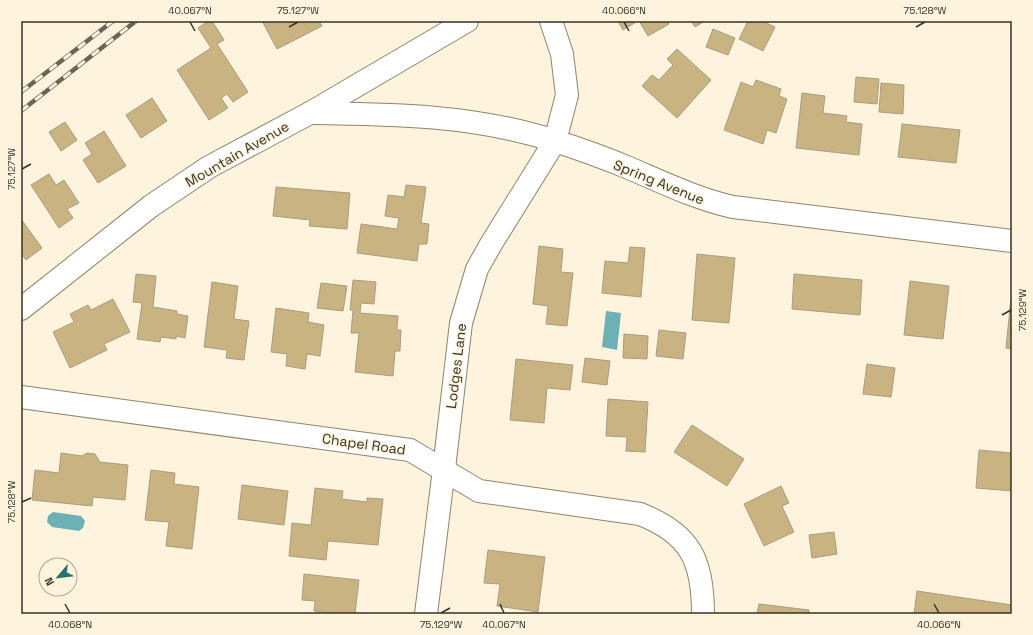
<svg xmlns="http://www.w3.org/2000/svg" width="1033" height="635" font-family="'Space Grotesk',sans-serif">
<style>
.water{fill:#6bb1b5}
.building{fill:#c8b381;stroke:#a99d82}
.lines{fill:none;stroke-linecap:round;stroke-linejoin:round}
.street-casing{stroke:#8f846a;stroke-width:24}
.street{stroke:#fff;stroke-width:22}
.rail-casing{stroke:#6a6557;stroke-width:4.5}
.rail{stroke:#fef4dd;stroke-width:3;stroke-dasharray:9;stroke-linecap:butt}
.ticks{fill:none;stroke:#363227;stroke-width:1.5}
.labels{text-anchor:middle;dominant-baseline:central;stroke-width:3;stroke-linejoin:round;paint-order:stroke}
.street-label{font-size:14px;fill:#363227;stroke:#fef4dd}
.neatline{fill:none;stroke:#363227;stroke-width:1.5}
.ticks-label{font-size:10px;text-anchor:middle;fill:#363227}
</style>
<rect width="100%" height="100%" fill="#fef4dd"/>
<g class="water">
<polygon points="606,311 621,313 617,350 602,347"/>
<polygon points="53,512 81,516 85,521 83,528 79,531 52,527 47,522 48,516"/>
</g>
<g class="building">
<polygon points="208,21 212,21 224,40 217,44 248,92 233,102 227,94 221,98 228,108 209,120 177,70 211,48 198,28"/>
<polygon points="262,21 319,21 322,26 277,49"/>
<polygon points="618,21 638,21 623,30"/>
<polygon points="639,21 668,21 669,24 648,36"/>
<polygon points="691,21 705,21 695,27"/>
<polygon points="748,21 762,21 775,27 763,51 739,39"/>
<polygon points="713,29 735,38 728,55 706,47"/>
<polygon points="677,49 711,80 677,118 642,86 652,75 659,80 673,65 667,59"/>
<polygon points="856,77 879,79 877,104 854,102"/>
<polygon points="756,80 781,89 779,96 787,99 776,133 767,130 763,144 724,130 741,82 753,87"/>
<polygon points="881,83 904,85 903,114 879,112"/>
<polygon points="802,93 825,96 823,113 847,116 846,122 862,124 859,155 796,148"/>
<polygon points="152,98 167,121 141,138 126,115"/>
<polygon points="65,122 77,140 61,151 49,132"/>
<polygon points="902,124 960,130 956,163 898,157"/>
<polygon points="104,131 126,166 98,183 83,160 92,154 85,143"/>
<polygon points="49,174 56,185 64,180 79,203 67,209 73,218 59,228 31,185"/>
<polygon points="406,185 426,187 421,223 429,224 427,244 419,244 417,261 357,253 361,224 397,229 399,218 385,216 388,195 404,197"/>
<polygon points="276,187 350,193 347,229 309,226 310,220 273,216"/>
<polygon points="21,219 42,248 26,260 21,253"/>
<polygon points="539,246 563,249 561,272 573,273 567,326 546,324 548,306 533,304"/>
<polygon points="630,247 645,248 641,297 602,293 605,261 628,263"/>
<polygon points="697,254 735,258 729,323 692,320"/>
<polygon points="136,274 156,276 153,307 177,311 177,314 188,316 185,338 176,336 176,339 161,337 160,342 137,339 142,303 133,302"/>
<polygon points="794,274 862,280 860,315 792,309"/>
<polygon points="353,280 376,282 374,304 361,303 360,313 398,316 397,330 401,330 400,351 395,351 393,376 355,372 359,333 351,333 353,310 350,310"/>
<polygon points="910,281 949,286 943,339 904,335"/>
<polygon points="212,282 238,286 234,319 249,321 244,360 226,358 227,350 204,347"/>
<polygon points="321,283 347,286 343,311 317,308"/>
<polygon points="1011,298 1012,298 1012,349 1006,348"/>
<polygon points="113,299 130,332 104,344 107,350 70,368 53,332 74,322 70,314 88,305 91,310"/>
<polygon points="276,308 309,313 308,322 324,325 320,356 307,354 305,369 286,366 287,354 271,352"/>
<polygon points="659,330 686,333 683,359 656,356"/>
<polygon points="624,334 648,336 647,359 623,358"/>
<polygon points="585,358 610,361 607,385 582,382"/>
<polygon points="516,359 573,365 570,390 547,388 544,423 510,420"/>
<polygon points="867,364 895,368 891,397 863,394"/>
<polygon points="608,399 648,402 645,452 626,451 627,437 606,436"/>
<polygon points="692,425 744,459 727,486 674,452"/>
<polygon points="979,450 1012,453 1012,491 976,488"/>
<polygon points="61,453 82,456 87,453 95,454 100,462 128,465 125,500 93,497 92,506 32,500 35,470 59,473"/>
<polygon points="151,470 175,473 174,484 199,487 192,549 166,546 169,522 145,520"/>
<polygon points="242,485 288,491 284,525 238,519"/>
<polygon points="781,486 789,503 782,506 794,532 764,546 744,504"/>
<polygon points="315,488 343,491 342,499 367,502 367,498 383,499 378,545 328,541 326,560 289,556 292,523 311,525"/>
<polygon points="834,532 837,554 812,558 809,535"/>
<polygon points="488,550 545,557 538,612 497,606 500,584 484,583"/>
<polygon points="304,574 359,580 355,614 323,614 324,612 314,611 315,601 302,600"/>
<polygon points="917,591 1012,605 1012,614 914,614"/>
<polygon points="759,604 809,610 809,614 757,614"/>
</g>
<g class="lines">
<defs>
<g id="street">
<path d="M310,113c83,1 165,2 245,28 25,8 50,17 74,27 35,15 68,31 104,39l279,34"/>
<polyline points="21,309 151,206 209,167 310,113 467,21"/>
<path d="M21,397l389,53 69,41 161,23c51,20 63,47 63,100"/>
<polyline points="426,614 444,469 461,323 477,269 491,244 555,141 567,95 562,54 551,21"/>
</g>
</defs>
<use href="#street" class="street-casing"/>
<use href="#street" class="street"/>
<defs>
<g id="rail">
<polyline points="21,92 113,21"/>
<polyline points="21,111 136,21"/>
</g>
</defs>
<use href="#rail" class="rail-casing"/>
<use href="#rail" class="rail"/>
</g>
<path class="ticks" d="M190,22l5,9M624,22l5,9M289,27l9,-5M916,27l9,-5M22,169l9,-5M1002,315l9,-5M22,502l9,-4M65,604l5,9M500,604l4,9M934,604l5,9M441,613l9,-5"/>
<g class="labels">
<g class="street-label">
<text transform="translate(237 154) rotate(-30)">Mountain Avenue</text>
<text transform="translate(659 182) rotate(22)">Spring Avenue</text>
<text transform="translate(456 366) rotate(-83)">Lodges Lane</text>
<text transform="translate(364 444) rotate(8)">Chapel Road</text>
</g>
</g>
<rect width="1033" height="635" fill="none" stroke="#fef4dd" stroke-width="44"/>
<g transform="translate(58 577) rotate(242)"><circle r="19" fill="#fef4dd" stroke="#aea694"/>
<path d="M0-3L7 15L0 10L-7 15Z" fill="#297376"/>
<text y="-6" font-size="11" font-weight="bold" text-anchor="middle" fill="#363227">N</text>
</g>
<rect x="22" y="22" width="989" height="591" class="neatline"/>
<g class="ticks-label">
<text x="190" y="14">40.067°N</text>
<text x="298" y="14">75.127°W</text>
<text x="624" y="14">40.066°N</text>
<text x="925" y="14">75.128°W</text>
<text transform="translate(11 169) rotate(-90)" y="4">75.127°W</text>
<text transform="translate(1022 310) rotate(-90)" y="4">75.129°W</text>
<text transform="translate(11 502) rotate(-90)" y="4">75.128°W</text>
<text x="70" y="628">40.068°N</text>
<text x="441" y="628">75.129°W</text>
<text x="504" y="628">40.067°N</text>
<text x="939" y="628">40.066°N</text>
</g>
</svg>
